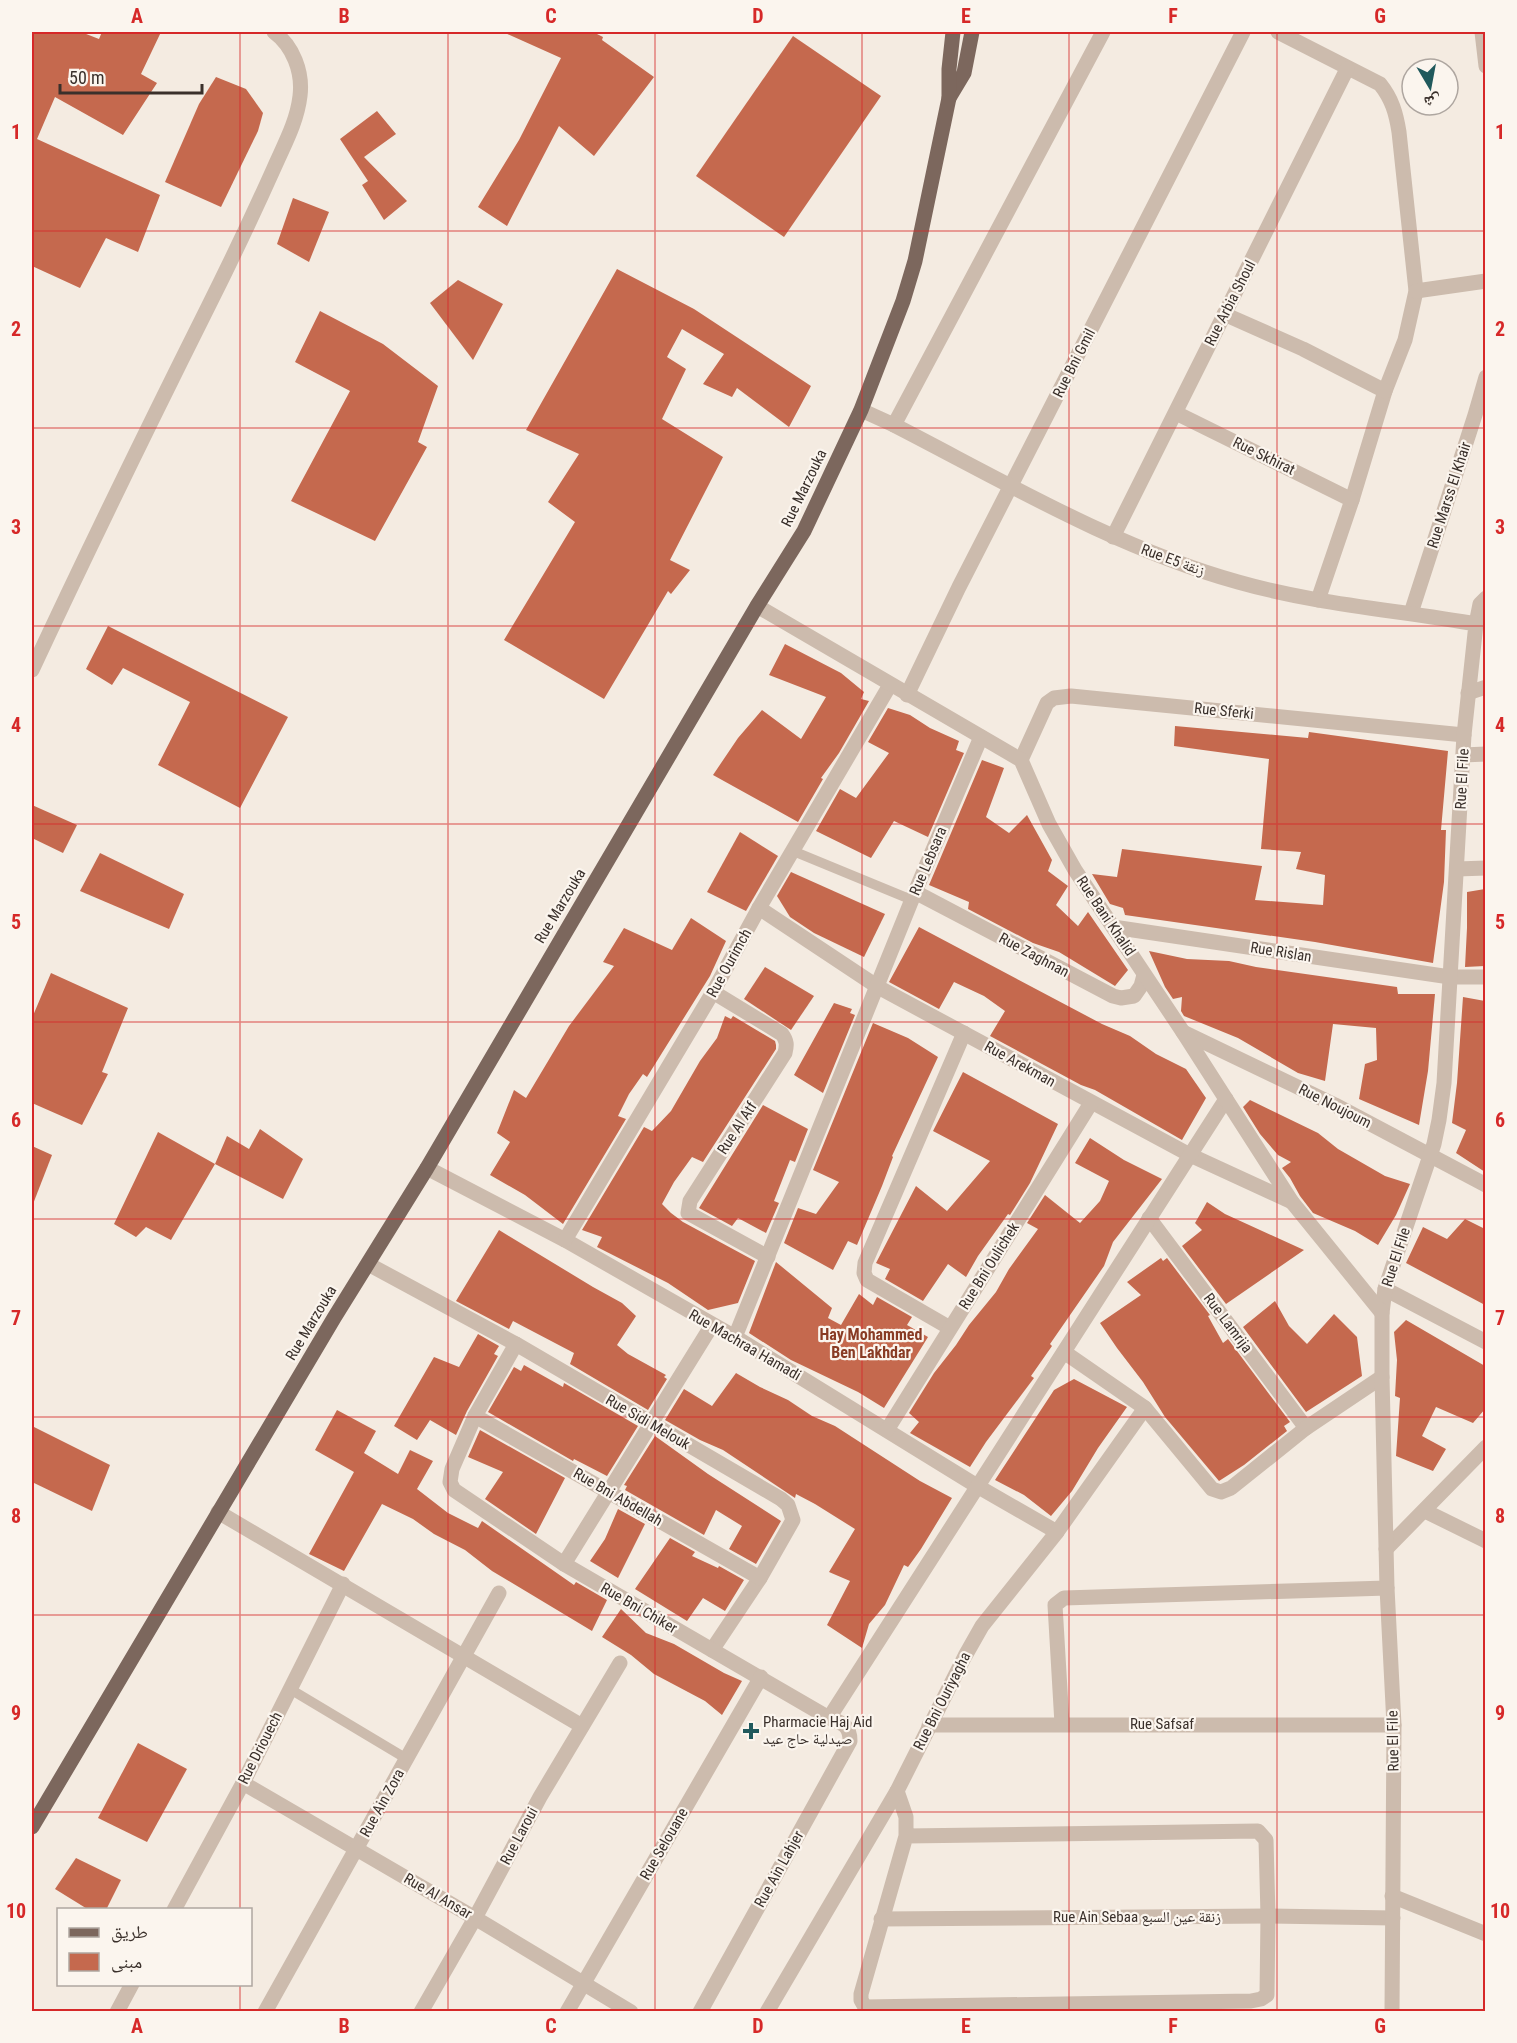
<svg xmlns="http://www.w3.org/2000/svg" width="1517" height="2043" font-family="'Roboto Condensed','Noto Naskh Arabic',sans-serif">
<style>
.building{fill:#c5694e}
.lines{fill:none;stroke-linecap:round;stroke-linejoin:round}
.service{stroke:#ccbbad;stroke-width:10}
.minor{stroke:#ccbbad;stroke-width:15}
.tertiary{stroke:#ccbbad;stroke-width:15}
.primary{stroke:#7c675d;stroke-width:15}
.grid{fill:none;stroke:#d62828;stroke-width:1.5;stroke-opacity:0.55}
.poi-dot{fill:#20595c;stroke:#fbf5ee;stroke-width:2}
.labels{text-anchor:middle;dominant-baseline:central;stroke-width:4.5;stroke-linejoin:round;paint-order:stroke}
.street-label{font-size:15px;fill:#3a302b;stroke:#fbf5ee}
.poi-label{font-size:15px;fill:#3a302b;stroke:#fbf5ee;text-anchor:start}
.neighbourhood-label{font-size:16px;font-weight:bold;fill:#893b24;stroke:#fbf5ee}
.neatline{fill:none;stroke:#d62828;stroke-width:2}
.grid-label{font-size:20px;text-anchor:middle;font-weight:bold;fill:#d62828}
</style>
<rect width="100%" height="100%" fill="#f4ebe1"/>
<g class="building">
<polygon points="32,32 81,32 99,39 102,32 161,32 141,74 157,83 123,135 55,97 37,139 160,195 138,252 106,238 80,288 32,266"/>
<polygon points="503,32 593,32 603,37 602,40 654,77 594,156 559,126 507,226 478,207 519,140 561,58"/>
<polygon points="793,36 881,96 784,237 696,176"/>
<polygon points="216,77 246,89 263,113 258,131 221,207 165,182 199,104"/>
<polygon points="377,111 396,134 364,157 407,201 384,220 362,185 368,181 340,139"/>
<polygon points="293,198 329,212 309,262 277,244"/>
<polygon points="617,269 694,309 811,386 789,427 737,388 732,397 703,384 724,354 682,329 667,357 686,369 662,419 723,457 670,560 690,570 671,594 668,591 604,699 504,640 575,522 548,502 579,454 526,430"/>
<polygon points="458,280 503,304 473,360 430,303"/>
<polygon points="320,311 383,344 438,386 418,442 427,447 375,541 291,501 350,391 295,362"/>
<polygon points="108,626 288,717 240,808 158,765 190,702 123,668 112,685 86,669"/>
<polygon points="785,644 841,673 864,692 861,699 869,701 839,753 821,778 823,779 798,822 713,775 738,738 762,710 801,739 826,697 769,675"/>
<polygon points="888,708 910,715 930,728 959,741 956,750 964,753 928,837 894,821 871,858 816,831 840,789 856,798 889,753 868,742"/>
<polygon points="1175,726 1308,738 1309,732 1448,751 1441,830 1446,830 1444,882 1433,963 1315,942 1125,915 1123,908 1110,904 1092,874 1117,877 1122,849 1262,866 1255,900 1323,905 1325,875 1296,869 1301,852 1261,849 1269,759 1174,746"/>
<polygon points="982,760 1004,768 986,817 1009,833 1027,815 1052,860 1048,871 1068,886 1056,905 1078,926 1088,912 1128,970 1115,986 1059,952 1033,943 968,909 969,902 929,885"/>
<polygon points="32,805 77,825 63,853 32,838"/>
<polygon points="740,832 778,856 746,911 707,892"/>
<polygon points="100,853 184,894 169,929 80,891"/>
<polygon points="791,872 885,914 864,957 814,933 790,917 777,896"/>
<polygon points="1485,889 1485,966 1465,967 1467,928 1467,892"/>
<polygon points="691,918 726,941 710,976 647,1077 643,1074 629,1094 618,1116 626,1119 563,1224 525,1195 490,1175 510,1142 497,1133 514,1090 526,1098 569,1026 614,966 603,962 624,928 672,950"/>
<polygon points="919,927 1102,1024 1130,1036 1156,1054 1186,1069 1206,1098 1182,1140 1095,1090 1081,1085 990,1036 1005,1011 984,996 954,982 939,1009 889,982"/>
<polygon points="1149,951 1187,959 1229,961 1256,967 1397,987 1398,994 1435,994 1428,1071 1419,1125 1359,1099 1365,1064 1377,1060 1376,1028 1333,1024 1325,1081 1298,1073 1238,1038 1184,1016 1181,1011 1182,997 1173,999 1165,987"/>
<polygon points="765,967 814,996 791,1030 744,999"/>
<polygon points="51,973 128,1008 102,1072 108,1074 82,1125 32,1103 32,1018"/>
<polygon points="1463,997 1485,1001 1485,1172 1456,1153 1466,1130 1452,1123 1457,1083"/>
<polygon points="834,1003 852,1009 850,1013 855,1015 823,1093 794,1075"/>
<polygon points="725,1016 731,1019 733,1016 775,1041 776,1045 776,1049 703,1162 692,1157 674,1182 662,1204 671,1213 683,1222 755,1261 738,1303 708,1310 668,1283 597,1247 602,1237 582,1230 644,1127 652,1131 671,1111 700,1061 717,1038"/>
<polygon points="873,1023 908,1038 938,1057 892,1156 893,1157 882,1186 857,1245 848,1241 833,1270 784,1243 798,1208 816,1214 839,1182 813,1170"/>
<polygon points="963,1072 1058,1124 1030,1183 1010,1215 1008,1214 978,1256 966,1277 948,1264 923,1301 885,1279 890,1269 876,1263 916,1186 947,1211 990,1161 933,1131"/>
<polygon points="1250,1100 1318,1133 1338,1149 1385,1176 1410,1184 1396,1215 1378,1245 1355,1231 1313,1213 1300,1196 1290,1178 1282,1168 1291,1162 1278,1155 1260,1134 1243,1107"/>
<polygon points="763,1105 808,1129 795,1162 790,1160 774,1201 779,1203 766,1233 738,1218 732,1226 699,1208"/>
<polygon points="260,1129 303,1159 283,1199 215,1164 227,1136 249,1149"/>
<polygon points="158,1132 215,1164 171,1240 146,1227 136,1237 114,1224"/>
<polygon points="1090,1138 1124,1160 1162,1179 1113,1242 1104,1266 1050,1344 1052,1346 1031,1376 1034,1378 986,1442 970,1467 910,1433 919,1422 909,1413 934,1373 956,1345 969,1325 996,1292 1009,1269 1038,1229 1027,1223 1045,1195 1080,1223 1100,1201 1109,1181 1075,1163"/>
<polygon points="32,1146 52,1155 33,1204 32,1203"/>
<polygon points="1207,1202 1225,1214 1304,1250 1226,1304 1182,1246 1202,1230 1195,1223"/>
<polygon points="1465,1219 1485,1229 1485,1305 1406,1263 1423,1227 1447,1239"/>
<polygon points="499,1230 593,1287 622,1303 636,1316 617,1345 628,1354 666,1375 664,1377 667,1379 648,1410 570,1364 574,1353 513,1321 509,1329 456,1301"/>
<polygon points="1161,1258 1163,1261 1167,1258 1210,1315 1208,1316 1223,1343 1228,1339 1290,1422 1284,1426 1287,1431 1244,1465 1219,1481 1165,1417 1143,1382 1117,1348 1100,1323 1141,1295 1127,1282"/>
<polygon points="776,1262 832,1308 828,1318 841,1325 859,1294 873,1305 877,1297 912,1317 907,1325 928,1337 884,1408 858,1392 791,1360 749,1333"/>
<polygon points="1275,1301 1289,1326 1307,1344 1334,1314 1357,1337 1362,1376 1306,1412 1243,1327"/>
<polygon points="1406,1320 1485,1366 1485,1409 1473,1423 1436,1407 1422,1436 1446,1449 1433,1471 1396,1456 1400,1398 1395,1396 1397,1360 1394,1332"/>
<polygon points="478,1334 499,1346 494,1354 498,1356 467,1411 456,1435 430,1420 417,1440 394,1426 434,1357 459,1367"/>
<polygon points="524,1365 563,1387 564,1383 638,1426 607,1476 574,1459 573,1461 488,1412 514,1367 521,1371"/>
<polygon points="736,1373 760,1387 788,1400 812,1416 835,1426 920,1481 952,1498 921,1549 908,1567 904,1565 885,1605 869,1624 862,1648 827,1625 850,1581 829,1572 855,1529 815,1504 796,1494 795,1498 723,1450 700,1440 665,1420 684,1389 712,1406"/>
<polygon points="1074,1379 1127,1407 1098,1448 1072,1491 1051,1516 1024,1495 995,1480 1054,1390"/>
<polygon points="337,1410 376,1431 364,1453 398,1474 410,1450 433,1461 417,1489 448,1513 478,1528 482,1521 574,1585 576,1582 607,1600 592,1631 492,1571 465,1550 434,1534 413,1519 382,1504 344,1571 309,1554 354,1472 315,1450"/>
<polygon points="32,1426 110,1465 92,1511 32,1482"/>
<polygon points="480,1430 565,1478 536,1534 485,1499 503,1472 468,1457"/>
<polygon points="655,1436 708,1474 781,1521 756,1564 729,1549 742,1526 716,1510 704,1535 625,1490 627,1486 624,1485"/>
<polygon points="618,1509 645,1524 618,1578 590,1561 605,1539"/>
<polygon points="670,1538 695,1552 692,1556 718,1568 719,1566 744,1580 725,1611 703,1598 687,1621 635,1589"/>
<polygon points="621,1609 646,1633 674,1644 724,1673 742,1681 722,1715 705,1701 654,1674 631,1655 602,1637"/>
<polygon points="138,1743 187,1769 147,1842 98,1818"/>
<polygon points="76,1858 121,1880 106,1910 89,1910 55,1889"/>
</g>
<g class="lines">
<g class="service">
<polyline points="793,851 912,900"/>
<polyline points="290,1689 407,1759"/>
</g>
<g class="minor">
<path d="M1278,32l102,52c12,15 16,29 19,48l17,159 -11,49 -20,51 -33,109 -34,100"/>
<polyline points="1482,32 1486,66"/>
<polyline points="1416,291 1486,281"/>
<polyline points="1224,314 1303,349 1385,391"/>
<polyline points="1176,413 1352,500"/>
<polyline points="1113,537 1347,69"/>
<polyline points="1411,613 1475,415 1486,377"/>
<polyline points="1476,624 1480,604 1486,598"/>
<path d="M32,670c57,-122 116,-243 176,-363 23,-46 45,-92 66,-139 10,-23 23,-46 26,-72 3,-24 -7,-50 -26,-64"/>
<polyline points="1468,693 1486,687"/>
<polyline points="907,695 959,587 1243,32"/>
<polyline points="1463,755 1486,754"/>
<polyline points="1021,760 1047,703 1054,698 1071,696 1464,735"/>
<polyline points="1457,869 1486,868"/>
<polyline points="915,892 1113,996 1121,998 1134,996 1141,986 1144,975"/>
<polyline points="759,908 878,987 1190,1155 1292,1202"/>
<polyline points="1113,927 1450,977 1486,977"/>
<path d="M713,992l69,42c5,7 5,11 3,19l-95,148 -2,12 80,44"/>
<polyline points="1183,1032 1335,1105 1486,1185"/>
<polyline points="427,1168 565,1240 735,1337 977,1486 1057,1532"/>
<polyline points="1149,1218 1306,1428"/>
<polyline points="565,1240 713,992 759,908 890,685"/>
<polyline points="368,1264 516,1344 781,1499 788,1505 793,1520 760,1578 712,1650"/>
<polyline points="1385,1289 1486,1342"/>
<polyline points="950,1328 867,1280 864,1273 865,1263 964,1033"/>
<polyline points="735,1337 915,892 981,737"/>
<path d="M516,1344l-41,72 -23,53 -2,13 4,8 110,74 265,154c13,5 21,7 21,23l-150,271"/>
<polyline points="1064,1352 1145,1408 1212,1489 1221,1492 1231,1488 1306,1428 1382,1377"/>
<polyline points="475,1416 760,1578"/>
<polyline points="887,1430 1091,1103"/>
<polyline points="1425,1511 1486,1541"/>
<polyline points="218,1512 582,1726"/>
<polyline points="1386,1549 1486,1447"/>
<polyline points="564,1564 712,1325"/>
<polyline points="829,1718 1226,1099"/>
<polyline points="1062,1724 1055,1605 1064,1598 1387,1588"/>
<polyline points="929,1725 1394,1725"/>
<polyline points="243,1783 475,1918 631,2012"/>
<polyline points="897,1791 906,1817 906,1836 861,1994 861,2000 865,2007 1251,2001 1261,1999 1267,1995 1268,1916 1266,1840 1258,1831 906,1836"/>
<polyline points="1392,1896 1486,1934"/>
<polyline points="174,1910 243,1783 343,1584"/>
<polyline points="881,1919 1268,1916 1393,1918"/>
<polyline points="117,2012 132,1984"/>
<polyline points="265,2012 499,1593"/>
<polyline points="421,2012 475,1918 540,1797 620,1663"/>
<polyline points="567,2012 761,1677"/>
<polyline points="767,2012 897,1791 965,1656 982,1626 1057,1532 1145,1408"/>
</g>
<g class="tertiary">
<polyline points="861,410 894,425 1103,32"/>
<path d="M894,425c111,57 222,123 344,157 77,22 159,28 238,42l-12,111 -20,348 -5,37 -5,24 -49,145 -3,24v64l5,211 7,137 -2,287"/>
<polyline points="757,606 1021,760 1049,824 1075,870 1183,1032 1292,1202 1382,1313"/>
</g>
<g class="primary">
<polyline points="949,98 964,73 972,32"/>
<polyline points="32,1827 334,1318 427,1168 757,606 804,531 861,410 903,301 915,261 949,98 949,69 953,32"/>
</g>
</g>
<path class="grid" d="M240,32v1878M448,32v1980M655,32v1980M862,32v1980M1069,32v1980M1277,32v1980M32,231h1454M32,428h1454M32,626h1454M32,824h1454M32,1022h1454M32,1219h1454M32,1417h1454M32,1615h1454M32,1812h1454M240,1984v28"/>
<path class="poi-dot" d="M748 1722h6v6h6v6h-6v6h-6v-6h-6v-6h6z"/>
<g class="labels">
<g class="street-label">
<text transform="translate(1230 303) rotate(-63)">Rue Arbia Shoul</text>
<text transform="translate(1074 363) rotate(-63)">Rue Bni Gmil</text>
<text transform="translate(1264 456) rotate(26)">Rue Skhirat</text>
<text transform="translate(804 488) rotate(-64)">Rue Marzouka</text>
<text transform="translate(1449 495) rotate(-72)">Rue Marss El Khair</text>
<text transform="translate(1173 560) rotate(20)">Rue E5 زنقة</text>
<text transform="translate(1224 711) rotate(6)">Rue Sferki</text>
<text transform="translate(1462 779) rotate(-87)">Rue El File</text>
<text transform="translate(928 861) rotate(-67)">Rue Lebsara</text>
<text transform="translate(560 906) rotate(-59)">Rue Marzouka</text>
<text transform="translate(1106 916) rotate(56)">Rue Bani Khalid</text>
<text transform="translate(1281 952) rotate(9)">Rue Rislan</text>
<text transform="translate(1034 955) rotate(28)">Rue Zaghnan</text>
<text transform="translate(729 963) rotate(-61)">Rue Ourimch</text>
<text transform="translate(1020 1064) rotate(29)">Rue Arekman</text>
<text transform="translate(1335 1106) rotate(27)">Rue Noujoum</text>
<text transform="translate(737 1128) rotate(-57)">Rue Al Atf</text>
<text transform="translate(1396 1257) rotate(-72)">Rue El File</text>
<text transform="translate(989 1266) rotate(-58)">Rue Bni Oulichek</text>
<text transform="translate(311 1323) rotate(-59)">Rue Marzouka</text>
<text transform="translate(1228 1323) rotate(53)">Rue Lamrija</text>
<text transform="translate(745 1345) rotate(30)">Rue Machraa Hamadi</text>
<text transform="translate(648 1422) rotate(30)">Rue Sidi Melouk</text>
<text transform="translate(618 1497) rotate(30)">Rue Bni Abdellah</text>
<text transform="translate(639 1608) rotate(30)">Rue Bni Chiker</text>
<text transform="translate(942 1701) rotate(-63)">Rue Bni Ouriyagha</text>
<text x="1162" y="1724">Rue Safsaf</text>
<text transform="translate(1393 1741) rotate(-91)">Rue El File</text>
<text transform="translate(260 1748) rotate(-63)">Rue Driouech</text>
<text transform="translate(382 1803) rotate(-61)">Rue Ain Zora</text>
<text transform="translate(519 1836) rotate(-62)">Rue Laroui</text>
<text transform="translate(664 1844) rotate(-60)">Rue Selouane</text>
<text transform="translate(779 1869) rotate(-61)">Rue Ain Lahjer</text>
<text transform="translate(438 1896) rotate(30)">Rue Al Ansar</text>
<text x="1137" y="1917">Rue Ain Sebaa زنقة عين السبع</text>
</g>
<g class="poi-label">
<text x="763" y="1722">Pharmacie Haj Aid<tspan x="763" dy="17">صيدلية حاج عيد</tspan></text>
</g>
<g class="neighbourhood-label">
<text x="871" y="1334">Hay Mohammed<tspan x="871" dy="18">Ben Lakhdar</tspan></text>
</g>
</g>
<rect width="1517" height="2043" fill="none" stroke="#fbf5ee" stroke-width="66"/>
<rect x="57" y="1908" width="195" height="78" fill="#fbf5ee" stroke="#aea6a0" stroke-width="1.5"/>
<rect x="69" y="1928" width="30" height="9" fill="#7c675d" stroke="#aea6a0" stroke-width="1.5"/>
<text x="111" y="1938" font-size="18" fill="#3a302b">طريق</text>
<rect x="69" y="1953" width="30" height="18" fill="#c5694e" stroke="#aea6a0" stroke-width="1.5"/>
<text x="111" y="1968" font-size="18" fill="#3a302b">مبنى</text>
<g transform="translate(1430 87) rotate(170)"><circle r="28" fill="#fbf5ee" stroke="#aea6a0" stroke-width="1.5"/>
<path d="M0-4.5L10 22L0 15L-10 22Z" fill="#20595c"/>
<text y="-9" font-size="16" font-weight="bold" text-anchor="middle" fill="#3a302b">ش</text>
</g>
<path d="M60 84v9h142v-9" fill="none" stroke="#3a302b" stroke-width="3"/>
<text x="69" y="84" font-size="18" fill="#3a302b" stroke="#fbf5ee" stroke-width="4.5" paint-order="stroke">50 m</text>
<rect x="33" y="33" width="1451" height="1977" class="neatline"/>
<g class="grid-label">
<text x="137" y="23">A</text>
<text x="344" y="23">B</text>
<text x="551" y="23">C</text>
<text x="758" y="23">D</text>
<text x="966" y="23">E</text>
<text x="1173" y="23">F</text>
<text x="1380" y="23">G</text>
<text x="16" y="139">1</text>
<text x="1500" y="139">1</text>
<text x="16" y="336">2</text>
<text x="1500" y="336">2</text>
<text x="16" y="534">3</text>
<text x="1500" y="534">3</text>
<text x="16" y="732">4</text>
<text x="1500" y="732">4</text>
<text x="16" y="929">5</text>
<text x="1500" y="929">5</text>
<text x="16" y="1127">6</text>
<text x="1500" y="1127">6</text>
<text x="16" y="1325">7</text>
<text x="1500" y="1325">7</text>
<text x="16" y="1523">8</text>
<text x="1500" y="1523">8</text>
<text x="16" y="1720">9</text>
<text x="1500" y="1720">9</text>
<text x="16" y="1918">10</text>
<text x="1500" y="1918">10</text>
<text x="137" y="2033">A</text>
<text x="344" y="2033">B</text>
<text x="551" y="2033">C</text>
<text x="758" y="2033">D</text>
<text x="966" y="2033">E</text>
<text x="1173" y="2033">F</text>
<text x="1380" y="2033">G</text>
</g>
</svg>
